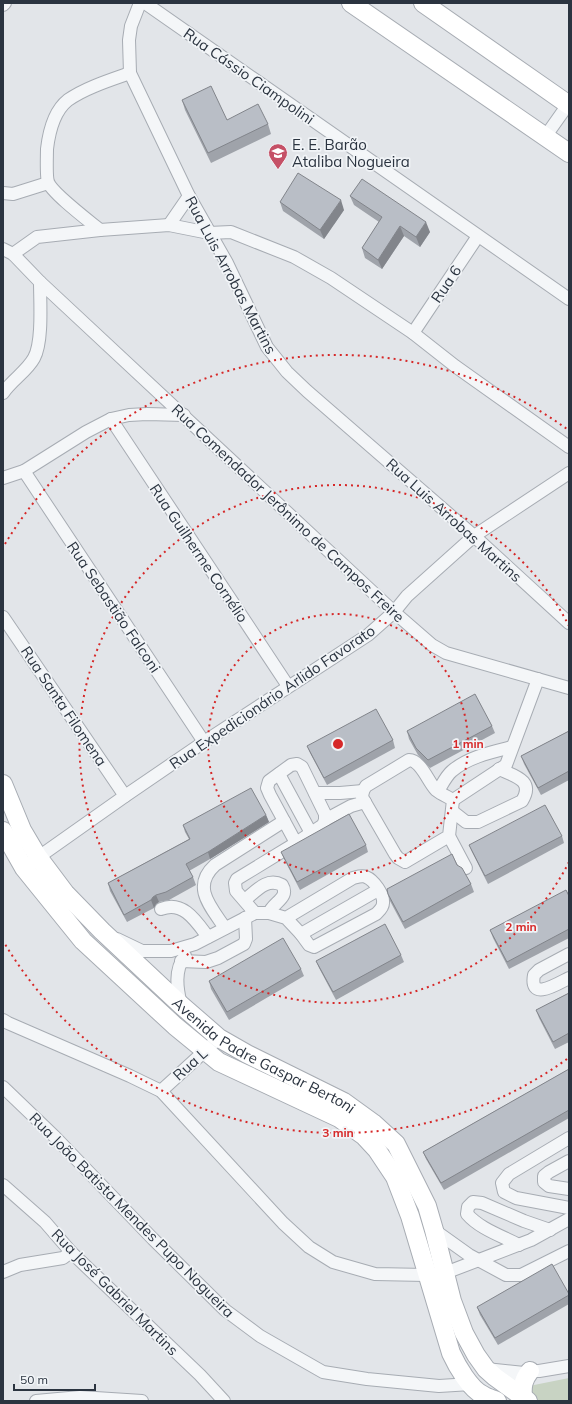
<svg xmlns="http://www.w3.org/2000/svg" width="572" height="1404" font-family="Mulish,sans-serif">
<style>
.green{fill:#c8d3c3}
.lines{fill:none;stroke-linecap:round;stroke-linejoin:round}
.street-casing{stroke:#a7acb3;stroke-width:14}
.secondary-casing{stroke:#a7acb3;stroke-width:20}
.street{stroke:#f4f6f8;stroke-width:12}
.secondary{stroke:#fff;stroke-width:18}
.wall{fill:#9fa3aa}
.shaded-wall{fill:#82858b}
.building{fill:#b9bec6;stroke:#82858b}
.ring{fill:none;stroke:#d62828;stroke-width:2;stroke-dasharray:2 4}
.labels{text-anchor:middle;dominant-baseline:central;stroke-width:3.5;stroke-linejoin:round;paint-order:stroke}
.street-label{font-size:15px;fill:#2b3440;stroke:#f1f4f7}
.poi-label{font-size:15px;fill:#2b3440;stroke:#f1f4f7;text-anchor:start}
.centre{fill:#d62828;stroke:#f1f4f7;stroke-width:2}
.ring-label{font-size:12px;text-anchor:middle;font-weight:bold;fill:#d62828;stroke:#f1f4f7;stroke-width:3.5;stroke-linejoin:round;paint-order:stroke}
</style>
<rect width="100%" height="100%" fill="#e2e5e9"/>
<polygon class="green" points="569,1378 569,1401 536,1401 532,1399 529,1386"/>
<g class="lines">
<defs>
<g id="street">
<polyline points="140,3 131,26 129,40 130,73 189,196 227,263 267,347 287,372 307,391 474,536 569,623"/>
<polyline points="145,3 569,299"/>
<polyline points="3,5 5,3"/>
<polyline points="545,137 569,103"/>
<polyline points="3,193 13,194 48,183"/>
<polyline points="169,225 189,196"/>
<path d="M100,230c-11,-9 -48,-37 -52,-48 -2,-6 -1,-26 -1,-33 2,-17 7,-38 21,-49 17,-12 42,-20 62,-27"/>
<path d="M3,249l10,5 27,28c0,19 3,60 -6,76 -7,13 -22,22 -31,35"/>
<polyline points="13,254 37,237 100,230 169,225 209,233 231,232 294,257 331,278 413,333 455,366 569,447"/>
<polyline points="40,282 394,612 432,645 446,653 569,688"/>
<polyline points="413,333 478,236"/>
<polyline points="111,419 288,686"/>
<polyline points="24,471 204,742"/>
<polyline points="3,478 24,471 86,432 111,419 129,415 147,414 184,415"/>
<polyline points="3,617 125,796"/>
<path d="M409,760c12,0 19,22 27,30 5,4 12,7 17,10l-4,36 -44,26 -7,-4 -3,-4 -33,-57 1,-6 3,-5z"/>
<polyline points="279,774 311,833"/>
<path d="M438,791c4,-6 8,-15 14,-20 16,-14 40,-19 60,-24"/>
<polyline points="315,793 340,793 363,791"/>
<polyline points="453,800 506,765 538,679"/>
<path d="M452,811l14,11h12l44,-21c13,-21 -8,-25 -23,-32"/>
<polyline points="325,820 351,806 365,802"/>
<polyline points="449,836 466,868"/>
<polyline points="33,861 125,796 204,742 368,635 394,612 407,596 474,536 569,473"/>
<path d="M245,900c11,-9 22,-23 37,-15 8,13 -9,17 -13,28"/>
<path d="M161,909c22,-9 35,12 47,28"/>
<polyline points="255,913 236,891 235,883 237,879 296,843 323,825 325,820 325,814 302,767 297,764 291,765 269,781 267,788 270,795 296,843"/>
<path d="M225,928c-14,-21 -34,-41 -10,-63l69,-44"/>
<polyline points="301,934 378,890"/>
<path d="M117,939l25,12h29l24,-7 60,-31h14l17,5 15,16 8,11 5,2 62,-33c3,-3 7,-6 7,-11 1,-8 -9,-23 -17,-26 -4,-2 -9,0 -13,1l-67,40"/>
<path d="M569,954l-30,16 -5,5c-5,27 23,9 35,3"/>
<polyline points="181,961 206,962 218,958 244,944 246,939 245,918"/>
<path d="M181,1005c-4,-16 -7,-35 4,-49"/>
<polyline points="3,1020 8,1023 130,1076 161,1091 283,1223 309,1247 333,1262 375,1274 426,1275 445,1273 531,1240 569,1219"/>
<polyline points="3,1087 54,1136 153,1239 225,1310 260,1336 323,1372 367,1379 439,1386 471,1384"/>
<polyline points="161,1091 219,1038"/>
<polyline points="569,1138 509,1174 502,1183 504,1192 516,1198 569,1208"/>
<polyline points="569,1161 549,1172 544,1176 544,1182 549,1186 569,1189"/>
<polyline points="3,1185 45,1222 71,1252 200,1375 224,1401"/>
<polyline points="434,1230 469,1255 506,1275 521,1275 569,1251"/>
<path d="M519,1245c-17,-9 -39,-16 -52,-31l1,-7 5,-5 9,1 42,18 26,9"/>
<polyline points="3,1272 20,1265 63,1258 71,1252"/>
<polyline points="486,1369 524,1373"/>
<polyline points="504,1384 524,1373 530,1371 539,1371 569,1366"/>
<polyline points="36,1401 80,1397 142,1401"/>
</g>
<g id="secondary">
<polyline points="351,3 569,153"/>
<polyline points="423,3 569,105"/>
<path id="s1" d="M3,784l19,46 16,27 27,36 37,38 79,74 38,33 28,16 97,48 29,21 23,21 31,62 7,24 18,71 12,32 12,22 10,14 9,8 33,24"/>
<path d="M3,831l21,37 59,73 92,85 44,36 120,56 25,18 13,14 18,27 15,39 41,137c6,13 19,36 32,42 4,3 10,4 14,6"/>
<path d="M523,1398c-1,-12 0,-18 7,-27"/>
</g>
</defs>
<use href="#street" class="street-casing"/>
<use href="#secondary" class="secondary-casing"/>
<use href="#street" class="street"/>
<use href="#secondary" class="secondary"/>
</g>
<g class="wall">
<polygon points="182,100 227,120 268,124 271,134 211,163 185,110"/>
<polygon points="350,196 430,232 420,247 404,236 382,269 365,258 362,248 379,222 354,205"/>
<polygon points="280,202 344,210 324,239 283,211"/>
<polygon points="492,726 495,733 430,768 418,755 409,739 407,731"/>
<polygon points="569,731 569,780 541,795 524,764 521,756"/>
<polygon points="393,740 395,748 327,785 310,753 307,746"/>
<polygon points="266,815 269,822 210,859 189,871 193,877 196,885 169,900 159,902 156,904 154,908 127,922 110,891 108,883 189,839 185,832 183,825"/>
<polygon points="562,836 564,843 488,884 472,852 469,845"/>
<polygon points="366,845 368,852 300,890 284,859 281,852"/>
<polygon points="457,865 471,884 474,892 405,929 390,901 388,894"/>
<polygon points="569,896 569,938 509,969 493,938 490,930"/>
<polygon points="401,955 404,962 336,1000 319,968 316,961"/>
<polygon points="301,969 304,976 229,1020 211,989 209,981"/>
<polygon points="569,993 569,1042 555,1049 539,1018 536,1010"/>
<polygon points="569,1069 569,1118 444,1190 426,1159 423,1152"/>
<polygon points="569,1294 569,1304 498,1345 480,1315 477,1307"/>
</g>
<g class="shaded-wall">
<polygon points="341,200 344,210 324,239 320,230"/>
<polygon points="426,222 430,232 420,247 416,237"/>
<polygon points="400,226 404,236 382,269 378,260"/>
<polygon points="266,815 269,822 210,859 208,852"/>
<polygon points="156,895 159,902 156,904 154,908 151,900 153,897"/>
</g>
<g class="building">
<polygon points="211,86 227,120 258,104 268,124 208,153 182,100"/>
<polygon points="298,173 341,200 320,230 280,202"/>
<polygon points="362,179 426,222 416,237 400,226 378,260 362,248 382,217 350,196"/>
<polygon points="475,694 492,726 428,760 416,748 407,731"/>
<polygon points="376,709 393,740 324,778 307,746"/>
<polygon points="569,731 569,771 538,788 521,756"/>
<polygon points="251,788 266,815 208,852 186,864 193,877 166,892 156,895 153,897 151,900 124,915 108,883 190,839 183,825"/>
<polygon points="545,805 562,836 485,876 469,845"/>
<polygon points="349,814 366,845 297,882 281,852"/>
<polygon points="452,854 457,865 462,868 471,884 403,922 388,894 387,889"/>
<polygon points="566,890 569,896 569,929 507,962 490,930"/>
<polygon points="385,924 401,955 333,992 316,961"/>
<polygon points="283,938 301,969 227,1012 209,981"/>
<polygon points="569,993 569,1033 553,1042 536,1010"/>
<polygon points="569,1069 569,1110 441,1183 423,1152"/>
<polygon points="552,1264 569,1294 569,1295 495,1338 477,1307"/>
</g>
<g class="ring">
<circle cx="338" cy="744" r="130"/>
<path d="M569 862A259 259 0 1 1 569 626"/>
<path d="M567 1059A389 389 0 0 1 5 944M5 544A389 389 0 0 1 567 429"/>
</g>
<defs>
<symbol id="school-pin" viewBox="-11 -11 22 30"><path d="M0 17L-7.5 6A9.5 9.5 0 1 1 7.5 6Z" fill="#c55066" stroke="#f1f4f7"/><path d="M0-5L7-2L0 1L-7-2ZM-4 1L0 2.5L4 1V4Q0 6-4 4Z" fill="#fff"/></symbol>
</defs>
<g fill-rule="evenodd">
<use href="#school-pin" x="267" y="142" width="22" height="30"/>
</g>
<g class="labels">
<g class="street-label">
<text transform="translate(249 76) rotate(35)">Rua Cássio Ciampolini</text>
<text transform="translate(231 275) rotate(62)">Rua Luis Arrobas Martins</text>
<text transform="translate(446 284) rotate(-56)">Rua 6</text>
<text transform="translate(288 513) rotate(43)">Rua Comendador Jerônimo de Campos Freire</text>
<text transform="translate(454 520) rotate(42)">Rua Luis Arrobas Martins</text>
<text transform="translate(199 553) rotate(56)">Rua Guilherme Cornélio</text>
<text transform="translate(114 607) rotate(56)">Rua Sebastião Falconi</text>
<text transform="translate(272 697) rotate(-34)">Rua Expedicionário Arlido Favorato</text>
<text transform="translate(64 706) rotate(56)">Rua Santa Filomena</text>
<text stroke="none"><textPath href="#s1" startOffset="385">Avenida Padre Gaspar Bertoni</textPath></text>
<text transform="translate(190 1064) rotate(-42)">Rua L</text>
<text transform="translate(132 1215) rotate(45)">Rua João Batista Mendes Pupo Nogueira</text>
<text transform="translate(115 1292) rotate(45)">Rua José Gabriel Martins</text>
</g>
<g class="poi-label">
<text x="292" y="144">E. E. Barão<tspan x="292" dy="17">Ataliba Nogueira</tspan></text>
</g>
</g>
<circle cx="338" cy="744" r="6" class="centre"/>
<g class="ring-label">
<text x="468" y="748">1 min</text>
<text x="521" y="931">2 min</text>
<text x="338" y="1137">3 min</text>
</g>
<rect width="572" height="1404" fill="none" stroke="#2b3440" stroke-width="8"/>
<path d="M14 1384v6h81v-6" fill="none" stroke="#2b3440" stroke-width="2"/>
<text x="20" y="1384" font-size="12" fill="#2b3440" stroke="#f1f4f7" stroke-width="3" paint-order="stroke">50 m</text>
</svg>
